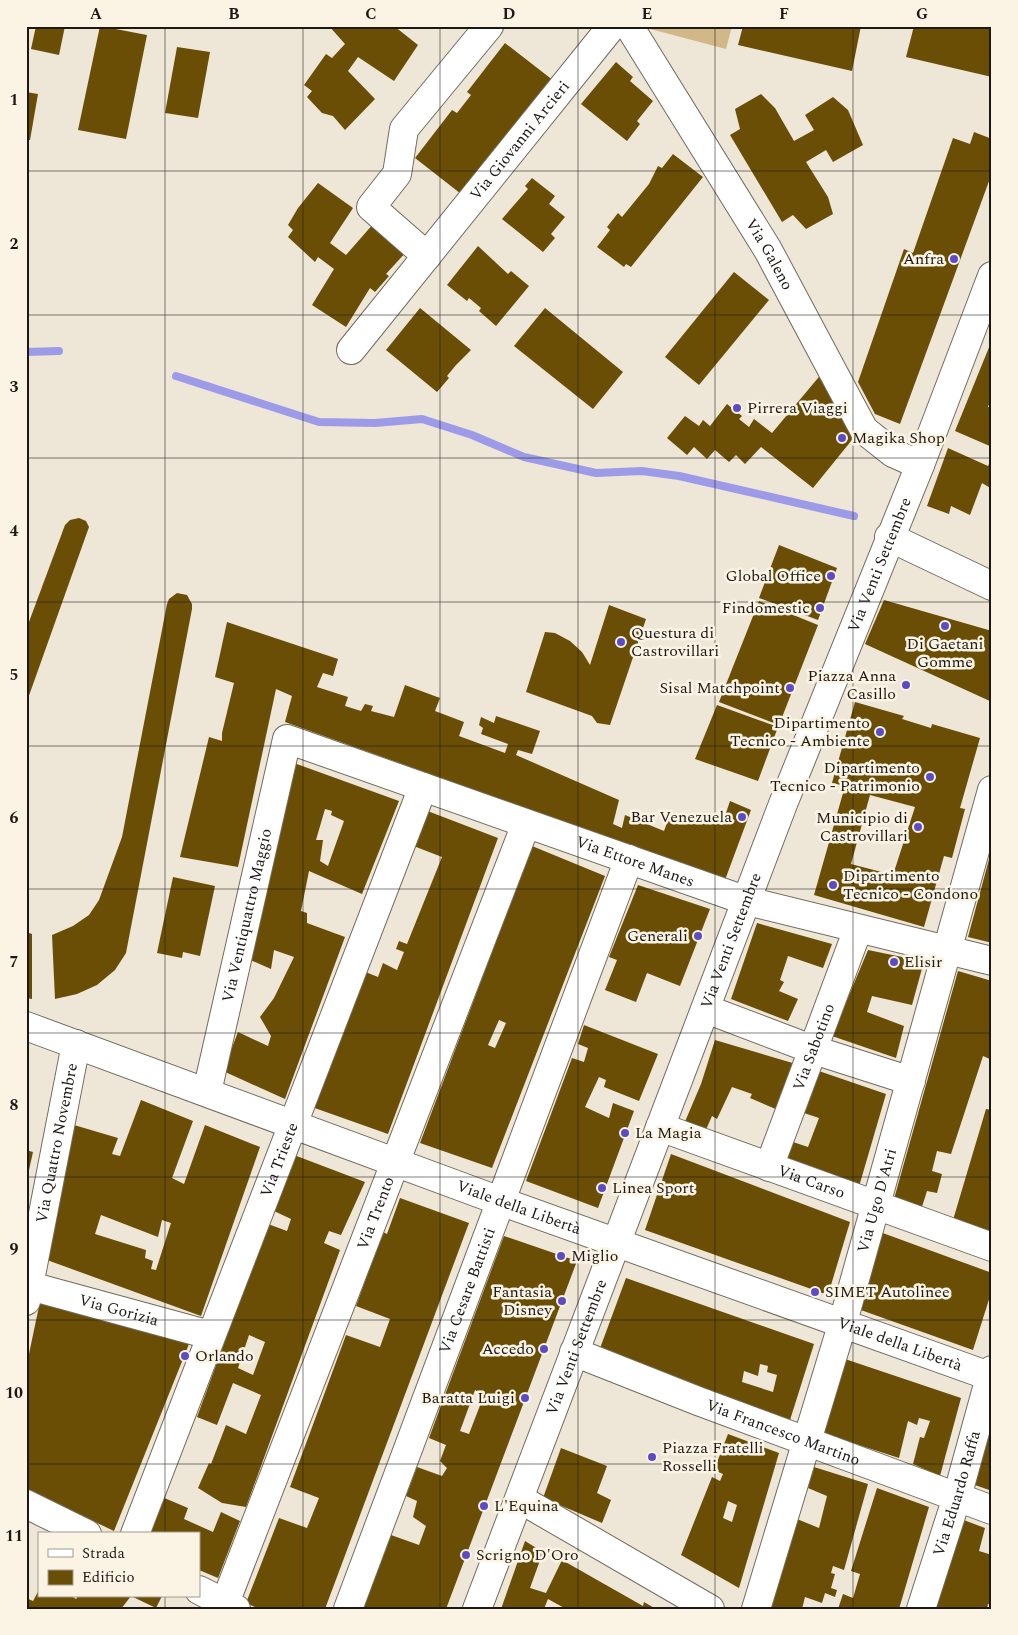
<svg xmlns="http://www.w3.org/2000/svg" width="1018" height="1635" font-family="Spectral,serif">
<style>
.green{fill:#d2b886}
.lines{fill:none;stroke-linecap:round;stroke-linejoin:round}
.stream{stroke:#9d9be8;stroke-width:8}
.building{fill:#6b4e05;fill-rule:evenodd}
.street-casing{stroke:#726b5e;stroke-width:30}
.primary-casing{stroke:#726b5e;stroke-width:30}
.street{stroke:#fff;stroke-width:28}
.primary{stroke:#fff;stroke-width:28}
.grid{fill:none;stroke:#1c1914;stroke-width:1;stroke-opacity:0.55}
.poi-dot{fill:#5d4bc4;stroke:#fbf3e4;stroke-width:2}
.labels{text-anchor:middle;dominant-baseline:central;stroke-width:5;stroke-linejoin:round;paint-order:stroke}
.street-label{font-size:16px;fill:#1c1914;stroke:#fbf3e4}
.poi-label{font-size:16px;fill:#1c1914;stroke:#fbf3e4;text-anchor:end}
.neatline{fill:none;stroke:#1c1914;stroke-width:2}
.grid-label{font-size:16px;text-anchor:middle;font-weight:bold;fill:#1c1914}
</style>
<rect width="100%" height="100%" fill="#eee6d7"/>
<polygon class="green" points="639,26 732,26 726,49"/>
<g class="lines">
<g class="stream">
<polyline points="26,352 59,351"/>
<polyline points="176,376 319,422 375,423 422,419 472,435 524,457 596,473 642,471 679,476 854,516"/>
</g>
</g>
<g class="building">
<polygon points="36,26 65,26 59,55 31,49"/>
<polygon points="100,26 147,35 126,139 78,130"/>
<polygon points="329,26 394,26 418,45 394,81 358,57 348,71 375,99 345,130 333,116 322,113 307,97 312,91 304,85 326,54 332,58 345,44"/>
<polygon points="743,26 861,26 852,71 738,45"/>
<polygon points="914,26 992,26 992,77 906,57"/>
<polygon points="505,43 554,81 465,197 415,158 452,110 457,113 471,95 467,92"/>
<polygon points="177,47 210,52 198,118 165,113"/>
<polygon points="616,62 633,77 630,81 653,101 637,121 640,124 627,141 581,104"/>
<polygon points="26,92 38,94 30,140 26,140"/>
<polygon points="761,94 775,108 794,141 814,130 805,115 833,97 848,110 863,145 833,162 826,150 806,162 828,197 833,214 806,229 793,215 782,222 730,135 740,129 735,109"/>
<polygon points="974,132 992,139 992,173 900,424 875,414 858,382 904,249 913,253 953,138 970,144"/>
<polygon points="673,154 703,177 631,267 626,264 624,267 597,247 610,230 607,227 618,213 622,217 649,184 658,166 662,168"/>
<polygon points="532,178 555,196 549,204 565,217 551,234 555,238 543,252 502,219 528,189 525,186"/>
<polygon points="318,183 353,208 330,243 346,255 374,223 407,251 386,274 389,276 375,292 370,288 346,327 312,305 334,269 318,257 315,262 288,237 293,230 288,225 298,208"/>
<polygon points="478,246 508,274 511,271 529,286 496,326 479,311 481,308 469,298 467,301 447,285"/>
<polygon points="734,272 769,300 699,385 665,357"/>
<polygon points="420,308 471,350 456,365 447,376 449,378 437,392 386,350"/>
<polygon points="545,308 623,372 593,409 514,346"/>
<polygon points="992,340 992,397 988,407 992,408 992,447 955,431"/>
<polygon points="823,372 856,435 813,488 761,447 745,464 736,455 729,462 715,450 707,459 694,447 687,455 667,438 685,416 699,426 703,420 710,426 727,404 742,416 739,419 749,427 754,419 772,433"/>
<polygon points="948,448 988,466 992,458 992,489 982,483 970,515 951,506 949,514 927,506"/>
<polygon points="79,518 86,521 89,527 26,704 26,630 65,525 70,520"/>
<polygon points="779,545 837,568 818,620 759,598"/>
<polygon points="177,593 187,595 192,604 192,609 126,953 115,970 97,985 77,994 55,999 52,935 73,926 89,915 99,900 122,837 167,604 169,599"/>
<polygon points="884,600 992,631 992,702 865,644"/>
<polygon points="759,601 818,625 779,725 719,702"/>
<polygon points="609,605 646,619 610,725 597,723 592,716 526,692 545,632 555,633 570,641 582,652 590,665"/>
<polygon points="227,622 338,659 333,676 323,673 317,687 348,697 345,706 361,711 365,704 373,706 371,711 394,717 405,685 440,698 435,711 464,722 459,736 505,753 508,744 481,734 483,728 479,725 481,717 494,723 496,716 540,731 532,754 518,750 516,755 619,800 613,824 622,828 625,815 664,831 671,812 699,822 700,816 722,825 730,801 751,810 725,880 285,722 292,696 276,689 238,867 180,857 209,737 222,741 222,733 234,683 215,677"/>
<path d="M855,702l49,14 -2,3 29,9 1,-4 48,14 -20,70 5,1 -13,49 -8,-2 -20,71 -110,-32 31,-109 -13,-3zM870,795l45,12 -22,68 -42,-11z"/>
<polygon points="717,705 778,727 758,781 695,759"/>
<path d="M294,763l105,38 -37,93 -53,-23 -8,40 6,2v10l38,14 -60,162 -62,-28 15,-39 30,14 3,-10 -11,-19 14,-19 20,-41 -20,-7 -3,19 -23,-10zM325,809l7,2 -1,4 13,6 -16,45 -8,-5 3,-21h-7z"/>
<polygon points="425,810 498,838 388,1134 309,1106 363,971 378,977 383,963 397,970 404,952 396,949 399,941 407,944 442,857 411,845"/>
<path d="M532,846l73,30 -113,292 -72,-25zM499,1020l7,3 -11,25 -7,-3z"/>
<polygon points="991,852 992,852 992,943 968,937"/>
<polygon points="173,877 215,886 200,956 183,952 182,958 157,953"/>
<polygon points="638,885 710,909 680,986 647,973 636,1002 605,990 617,960 609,957"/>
<polygon points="757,923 832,944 823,968 788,956 780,980 784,982 779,991 798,999 788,1021 731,999"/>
<polygon points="26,932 32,934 32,999 26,998"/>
<polygon points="868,950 902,957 923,965 912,1005 872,996 867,1012 904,1026 896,1058 832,1036"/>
<polygon points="958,971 992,981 992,1060 983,1056 951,1154 937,1151 932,1171 942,1174 937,1193 927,1191 921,1210 894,1199"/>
<polygon points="584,1025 658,1054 639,1101 604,1087 606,1080 599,1077 585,1107 609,1118 613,1103 634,1111 598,1208 526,1181 572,1058 584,1062 588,1048 578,1044"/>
<polygon points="715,1040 796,1064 778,1110 750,1098 752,1094 732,1087 717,1119 712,1116 705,1132 684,1124 701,1084"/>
<polygon points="816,1070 886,1094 858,1190 781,1163 790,1141 808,1147 819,1118 801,1112"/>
<path d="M141,1100l52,21 -21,57 12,6 21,-59 55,22 -59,169 -154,-56 27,-135 44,13 -6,16 8,2zM101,1215l57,22 4,-17 9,3 -15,47 -5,-1 2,-8 -8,-3 1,-8 -51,-16z"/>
<polygon points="986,1109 992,1110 992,1236 953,1220"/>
<polygon points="26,1150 33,1152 27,1179 26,1179"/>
<polygon points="671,1154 850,1222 828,1295 645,1230"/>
<path d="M294,1155l71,27 -24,53 -12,-4 -5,12 16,7 -94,257 -24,-4 -24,-15 11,-25 2,1 15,-39 20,9 15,-39 -28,-12 -16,42 -20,-8 71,-193 19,7 4,-12 -17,-8zM249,1335l16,7 -12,33 -15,-7z"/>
<polygon points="400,1198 469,1223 325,1609 259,1609 246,1603 279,1518 307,1528 319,1498 290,1487 346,1335 380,1347 390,1319 356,1306 383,1232 387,1234"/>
<polygon points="880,1232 992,1273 992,1290 973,1350 858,1309"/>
<path d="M504,1236l73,25 -131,348h-83l28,-74 28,10 7,-19 -13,-9 4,-16 -11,-5 11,-29 25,9 5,-8 -7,-7 6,-16 -17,-7zM475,1390l9,5 -15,39 -9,-3z"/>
<path d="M626,1278l188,66 -24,76 -191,-69zM760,1364l8,2 -1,6 10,3 -4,17 -31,-10 2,-11 14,5z"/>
<polygon points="41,1297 191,1339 114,1531 26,1489 26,1368"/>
<polygon points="845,1359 961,1398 940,1476 913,1464 920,1437 924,1438 930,1421 919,1418 917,1425 908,1421 899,1458 822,1433"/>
<polygon points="992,1420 992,1491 972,1484"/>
<path d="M728,1434l51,19 -40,135 -58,-33 31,-78 8,4 3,-7 -9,-4zM728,1501l9,4 -5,17 -9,-4z"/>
<polygon points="561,1448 607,1466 597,1493 611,1500 602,1523 543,1498"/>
<polygon points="814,1467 868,1484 844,1570 833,1566 831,1573 835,1574 831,1588 837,1590 835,1597 825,1593 822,1603 805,1597 802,1609 771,1609 797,1519 819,1528 827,1496 808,1488"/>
<polygon points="877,1488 929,1507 899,1609 838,1609 843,1594 853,1598 860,1574 851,1571"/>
<polygon points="162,1497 188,1508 184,1519 213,1532 221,1512 240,1521 218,1578 199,1570 199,1534 149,1534"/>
<polygon points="961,1519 985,1528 979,1551 992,1555 992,1582 989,1591 992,1592 992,1605 988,1604 987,1609 936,1609"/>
<polygon points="525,1541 543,1552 530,1588 546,1593 562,1560 643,1606 644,1602 656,1609 566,1609 548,1599 544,1609 501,1609"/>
<polygon points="39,1590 39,1596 71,1596 76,1599 78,1596 131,1596 121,1609 26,1609 26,1598 33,1601"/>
<polygon points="131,1596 162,1596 156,1608"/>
</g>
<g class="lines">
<defs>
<g id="street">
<path id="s1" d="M629,26l139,224 96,180 29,23 27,12"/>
<polyline points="427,256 371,207 397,174 404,129 489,26"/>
<path id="s2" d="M351,350l261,-324"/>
<polyline points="889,537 992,586"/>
<polyline points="706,1009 814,1050 911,1081"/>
<path id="s3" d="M26,1026l474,175 492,176"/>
<path id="s4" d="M207,1092l80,-353 460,162 245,60"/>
<path id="s5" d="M660,1127l332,120"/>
<path id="s6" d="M769,1167l89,-238"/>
<path id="s7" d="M30,1286l180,49"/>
<path id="s8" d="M26,1301l50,-257"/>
<path id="s9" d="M574,1352l124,49 294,109"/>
<polyline points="520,1499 710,1609"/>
<polyline points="26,1504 87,1534"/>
<path id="s10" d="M135,1534l288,-747"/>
<polyline points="199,1590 236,1609"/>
<path id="s11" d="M225,1603l301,-779"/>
<path id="s12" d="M348,1609l281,-750"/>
<path id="s13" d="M756,1609l87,-287 149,-532"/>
<path id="s14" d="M921,1609l36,-112 35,-127"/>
</g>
<g id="primary">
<path id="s15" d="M477,1609l306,-805 137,-339 72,-189"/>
</g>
</defs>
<use href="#street" class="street-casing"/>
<use href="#primary" class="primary-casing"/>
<use href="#street" class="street"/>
<use href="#primary" class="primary"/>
</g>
<path class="grid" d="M165,26v1508M303,26v1583M440,26v1583M578,26v1583M715,26v1583M853,26v1583M26,171h966M26,315h966M26,458h966M26,602h966M26,746h966M26,889h966M26,1033h966M26,1177h966M26,1320h966M26,1464h966M165,1596v13"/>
<g class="poi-dot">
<circle cx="954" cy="259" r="5"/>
<circle cx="737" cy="408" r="5"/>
<circle cx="842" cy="438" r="5"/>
<circle cx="831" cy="576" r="5"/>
<circle cx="820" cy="608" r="5"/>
<circle cx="945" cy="626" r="5"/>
<circle cx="621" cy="642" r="5"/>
<circle cx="906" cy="685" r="5"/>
<circle cx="790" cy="688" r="5"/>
<circle cx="880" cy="732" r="5"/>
<circle cx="930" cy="777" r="5"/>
<circle cx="742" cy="817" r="5"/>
<circle cx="918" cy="827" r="5"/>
<circle cx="833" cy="885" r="5"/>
<circle cx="698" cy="936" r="5"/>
<circle cx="894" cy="962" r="5"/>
<circle cx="625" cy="1133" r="5"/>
<circle cx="602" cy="1188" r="5"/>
<circle cx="561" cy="1256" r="5"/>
<circle cx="815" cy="1292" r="5"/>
<circle cx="562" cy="1301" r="5"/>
<circle cx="544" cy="1349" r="5"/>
<circle cx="185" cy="1356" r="5"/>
<circle cx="525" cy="1398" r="5"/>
<circle cx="652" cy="1457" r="5"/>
<circle cx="484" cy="1506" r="5"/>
<circle cx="466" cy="1555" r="5"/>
</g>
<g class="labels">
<g class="street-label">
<text stroke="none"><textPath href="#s2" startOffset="269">Via Giovanni Arcieri</textPath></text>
<text stroke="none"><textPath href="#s1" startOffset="268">Via Galeno</textPath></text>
<text stroke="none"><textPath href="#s15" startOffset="1119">Via Venti Settembre</textPath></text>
<text stroke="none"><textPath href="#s4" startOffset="731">Via Ettore Manes</textPath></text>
<text stroke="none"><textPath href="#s4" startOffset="181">Via Ventiquattro Maggio</textPath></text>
<text stroke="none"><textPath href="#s15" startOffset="715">Via Venti Settembre</textPath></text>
<text stroke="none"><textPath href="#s6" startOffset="128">Via Sabotino</textPath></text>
<text stroke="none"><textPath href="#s8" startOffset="161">Via Quattro Novembre</textPath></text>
<text stroke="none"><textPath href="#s10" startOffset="401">Via Trieste</textPath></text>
<text stroke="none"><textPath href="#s5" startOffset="161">Via Carso</textPath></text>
<text stroke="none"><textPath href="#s13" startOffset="426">Via Ugo D'Atri</textPath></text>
<text stroke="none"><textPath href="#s3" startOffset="525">Viale della Libertà</textPath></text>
<text stroke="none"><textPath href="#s11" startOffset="418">Via Trento</textPath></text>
<text stroke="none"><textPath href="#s12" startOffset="340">Via Cesare Battisti</textPath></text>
<text stroke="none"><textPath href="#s7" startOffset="92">Via Gorizia</textPath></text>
<text stroke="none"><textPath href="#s3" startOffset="930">Viale della Libertà</textPath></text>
<text stroke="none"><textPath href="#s15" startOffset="280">Via Venti Settembre</textPath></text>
<text stroke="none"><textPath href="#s9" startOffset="224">Via Francesco Martino</textPath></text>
<text stroke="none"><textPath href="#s14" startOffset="121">Via Eduardo Raffa</textPath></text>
</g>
<g class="poi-label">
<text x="944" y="259">Anfra</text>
<text x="747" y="408" text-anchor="start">Pirrera Viaggi</text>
<text x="852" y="438" text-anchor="start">Magika Shop</text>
<text x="821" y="576">Global Office</text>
<text x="810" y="608">Findomestic</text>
<text x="631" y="633" text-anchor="start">Questura di<tspan x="631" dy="18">Castrovillari</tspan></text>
<text x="945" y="644" text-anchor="middle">Di Gaetani<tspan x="945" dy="18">Gomme</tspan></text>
<text x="896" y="676">Piazza Anna<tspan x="896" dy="18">Casillo</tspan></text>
<text x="780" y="688">Sisal Matchpoint</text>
<text x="870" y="723">Dipartimento<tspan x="870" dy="18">Tecnico - Ambiente</tspan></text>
<text x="920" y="768">Dipartimento<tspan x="920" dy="18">Tecnico - Patrimonio</tspan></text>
<text x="732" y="817">Bar Venezuela</text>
<text x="908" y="818">Municipio di<tspan x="908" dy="18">Castrovillari</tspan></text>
<text x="843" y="876" text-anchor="start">Dipartimento<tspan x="843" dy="18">Tecnico - Condono</tspan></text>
<text x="688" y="936">Generali</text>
<text x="904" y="962" text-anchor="start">Elisir</text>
<text x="635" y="1133" text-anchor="start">La Magia</text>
<text x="612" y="1188" text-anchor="start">Linea Sport</text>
<text x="571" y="1256" text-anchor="start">Miglio</text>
<text x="552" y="1292">Fantasia<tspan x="552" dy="18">Disney</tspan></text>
<text x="825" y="1292" text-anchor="start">SIMET Autolinee</text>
<text x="534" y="1349">Accedo</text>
<text x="195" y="1356" text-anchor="start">Orlando</text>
<text x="515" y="1398">Baratta Luigi</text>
<text x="662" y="1448" text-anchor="start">Piazza Fratelli<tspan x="662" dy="18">Rosselli</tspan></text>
<text x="494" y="1506" text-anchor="start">L'Equina</text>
<text x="476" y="1555" text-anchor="start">Scrigno D'Oro</text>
</g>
</g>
<rect width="1018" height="1635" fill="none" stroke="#fbf3e4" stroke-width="55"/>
<rect x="38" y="1532" width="162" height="65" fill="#fbf3e4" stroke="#a29c91"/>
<rect x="48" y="1549" width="25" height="8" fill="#ffffff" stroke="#a29c91"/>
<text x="82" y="1558" font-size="15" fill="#1c1914">Strada</text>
<rect x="48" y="1570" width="25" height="15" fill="#6b4e05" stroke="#a29c91"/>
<text x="82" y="1582" font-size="15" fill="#1c1914">Edificio</text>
<rect x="28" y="28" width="962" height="1580" class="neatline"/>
<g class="grid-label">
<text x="96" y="19">A</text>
<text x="234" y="19">B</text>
<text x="371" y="19">C</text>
<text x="509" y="19">D</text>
<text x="647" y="19">E</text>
<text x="784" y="19">F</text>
<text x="922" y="19">G</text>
<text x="14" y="105">1</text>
<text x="14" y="249">2</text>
<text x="14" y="392">3</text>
<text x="14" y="536">4</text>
<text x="14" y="680">5</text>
<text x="14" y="823">6</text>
<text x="14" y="967">7</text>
<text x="14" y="1110">8</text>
<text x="14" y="1254">9</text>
<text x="14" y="1398">10</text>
<text x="14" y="1541">11</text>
</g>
</svg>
